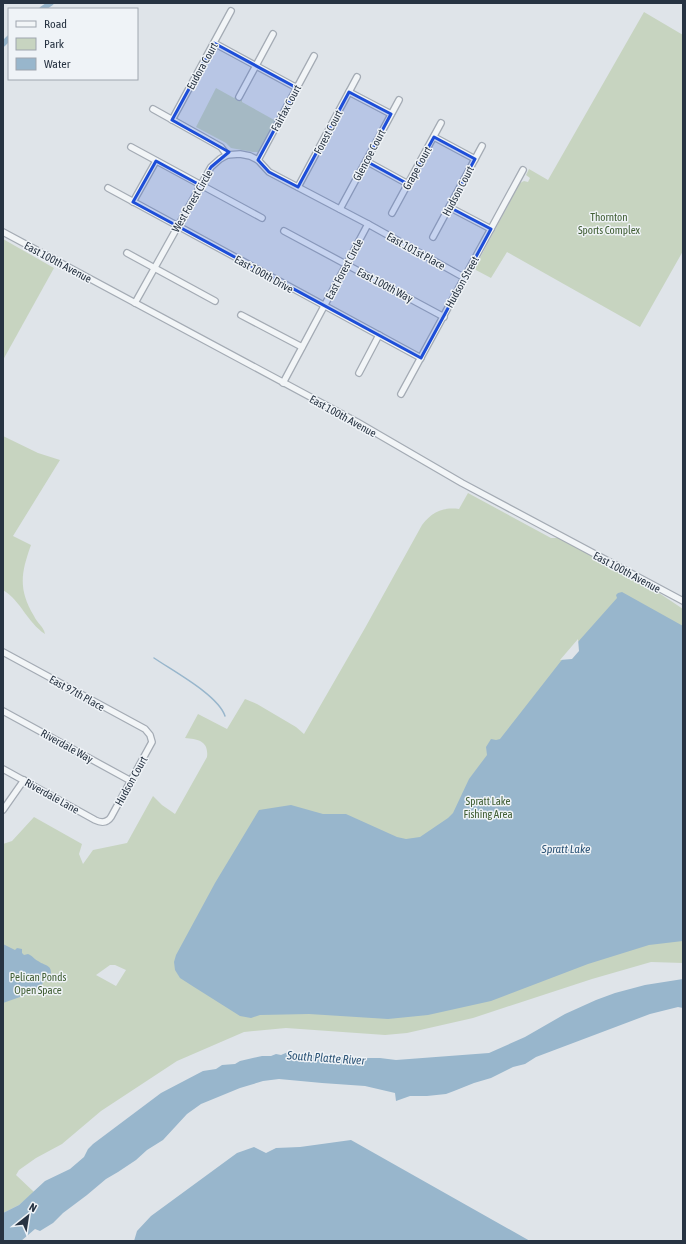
<svg xmlns="http://www.w3.org/2000/svg" width="686" height="1244" font-family="'Asap Condensed',sans-serif">
<style>
.green{fill:#c7d4c0;fill-rule:evenodd}
.water{fill:#98b6cc}
.pier{fill:#dfe4e9}
.lines{fill:none;stroke-linecap:round;stroke-linejoin:round}
.stream{stroke:#98b6cc;stroke-width:1.5}
.canal{stroke:#98b6cc;stroke-width:5.5}
.minor-casing{stroke:#a4abb4;stroke-width:8}
.minor{stroke:#f2f5f7;stroke-width:5.5}
.marked{fill:#1d4ed8;fill-opacity:0.2;stroke:#1d4ed8;stroke-width:3;stroke-linejoin:round}
.labels{text-anchor:middle;dominant-baseline:central;stroke-width:3;stroke-linejoin:round;paint-order:stroke}
.street-label{font-size:11px;fill:#273342;stroke:#eff3f7}
.park-label{font-size:11px;fill:#405e34;stroke:#eff3f7}
.water-label{font-size:12px;font-style:italic;fill:#2f5678;stroke:#eff3f7}
</style>
<rect width="100%" height="100%" fill="#dfe4e9"/>
<g class="green">
<polygon points="644,12 683,35 683,251 640,327 507,252 491,278 474,269 520,183 524,181 528,182 530,178 526,175 529,169 548,180"/>
<polygon points="216,88 234,98 236,96 242,100 242,102 276,121 258,152 253,152 231,148 226,143 196,127"/>
<polygon points="3,239 54,268 3,360"/>
<path d="M3,436l35,17 22,7 -47,76 18,9c-10,28 -13,44 3,71 3,7 10,11 11,18 -18,-12 -24,-33 -42,-44z"/>
<path d="M468,493l83,45h9l87,47 36,24v354l-32,-1 -59,17 -119,39 -66,15 -22,2 -99,-7 -42,4 -67,29 -76,50 -39,33 -26,14 -17,12 -3,5 18,17 -15,13 -16,8v-369l9,-3 22,-24 48,27 -3,10 4,10 10,-14 34,-7 26,-47 9,9 13,9 32,-57c2,-16 -9,-18 -22,-19l13,-24 29,15 18,-30 12,5 39,23 8,7 61,-106 57,-103c10,-13 21,-18 37,-16zM110,965h5l11,5 -10,16 -20,-11z"/>
</g>
<g class="water">
<polygon points="622,592 683,626 683,941 649,945 588,964 491,1001 428,1015 388,1019 309,1014 260,1015 251,1018 240,1016 194,987 180,978 175,970 174,962 176,955 215,883 259,810 291,805 323,814 346,814 397,837 406,839 420,837 448,818 453,813 469,779 487,755 486,747 491,739 496,740 500,739 561,661 617,598 616,595 618,593"/>
<path d="M3,944l12,6 2,-2 5,1v4l2,2 4,-1c6,3 6,5 10,7 9,6 14,3 13,16l-6,3 -8,11 -34,12z"/>
<polygon points="683,979 683,1008 678,1007 650,1014 536,1057 525,1064 513,1067 491,1078 474,1083 454,1091 446,1094 427,1096 410,1096 396,1101 395,1093 365,1086 322,1083 279,1079 263,1081 240,1088 201,1104 187,1114 163,1140 147,1150 136,1160 118,1172 106,1179 87,1195 63,1213 53,1223 40,1231 35,1229 21,1241 3,1241 3,1213 19,1205 45,1181 70,1169 84,1157 88,1149 93,1144 161,1093 203,1071 216,1069 222,1065 235,1064 240,1061 262,1056 271,1056 276,1054 281,1055 288,1052 295,1054 356,1058 380,1058 396,1060 489,1053 525,1037 565,1014 596,1000 615,993 645,985"/>
<polygon points="351,1140 530,1241 134,1241 137,1231 151,1216 237,1153 254,1147 266,1153 276,1148 300,1147"/>
</g>
<polygon class="pier" points="578,639 579,651 572,659 560,660"/>
<g class="lines">
<path class="stream" d="M154,658c19,13 64,37 71,58"/>
<g class="canal">
<polyline points="42,9 51,3"/>
<polyline points="3,44 9,38"/>
</g>
<defs>
<g id="minor">
<polyline points="214,43 297,88"/>
<polyline points="349,92 391,114"/>
<polyline points="239,97 273,34"/>
<polyline points="153,109 221,147 227,155"/>
<polyline points="172,120 231,11"/>
<polyline points="434,137 475,159"/>
<polyline points="131,147 262,218"/>
<polyline points="258,160 314,56"/>
<polyline points="366,161 408,184"/>
<polyline points="298,187 357,77"/>
<polyline points="108,188 421,358"/>
<polyline points="133,202 156,161"/>
<polyline points="449,207 491,229"/>
<polyline points="340,209 399,100"/>
<polyline points="392,213 441,123"/>
<polyline points="368,224 465,278"/>
<polyline points="284,231 444,317"/>
<polyline points="3,232 357,422 462,483 683,601"/>
<polyline points="433,237 482,146"/>
<polyline points="127,253 215,301"/>
<polyline points="135,303 211,167 220,159 227,155 240,154 250,156 258,160 269,172 368,224 283,383"/>
<polyline points="241,315 302,347"/>
<polyline points="359,373 379,335"/>
<polyline points="401,394 523,170"/>
<path d="M3,652l142,77 5,6 2,7 -41,75c-4,6 -10,6 -16,3l-92,-51"/>
<polyline points="3,711 131,781"/>
<polyline points="3,810 24,780"/>
</g>
</defs>
<use href="#minor" class="minor-casing"/>
<use href="#minor" class="minor"/>
</g>
<path class="marked" d="M214,43l83,45 -39,72 11,12 29,15 51,-95 42,22 -25,47 42,23 26,-47 41,22 -26,48 42,22 -70,129 -288,-156 23,-41 44,24 11,-18 18,-15 -57,-32z"/>
<g class="labels">
<g class="street-label">
<text transform="translate(202 66) rotate(-61)">Eudora Court</text>
<text transform="translate(286 108) rotate(-62)">Fairfax Court</text>
<text transform="translate(328 132) rotate(-62)">Forest Court</text>
<text transform="translate(369 155) rotate(-62)">Glencoe Court</text>
<text transform="translate(417 168) rotate(-61)">Grape Court</text>
<text transform="translate(458 191) rotate(-62)">Hudson Court</text>
<text transform="translate(192 201) rotate(-60)">West Forest Circle</text>
<text transform="translate(416 251) rotate(29)">East 101st Place</text>
<text transform="translate(58 262) rotate(28)">East 100th Avenue</text>
<text transform="translate(344 269) rotate(-62)">East Forest Circle</text>
<text transform="translate(264 274) rotate(29)">East 100th Drive</text>
<text transform="translate(462 282) rotate(-61)">Hudson Street</text>
<text transform="translate(385 285) rotate(28)">East 100th Way</text>
<text transform="translate(343 416) rotate(29)">East 100th Avenue</text>
<text transform="translate(627 572) rotate(28)">East 100th Avenue</text>
<text transform="translate(77 693) rotate(29)">East 97th Place</text>
<text transform="translate(67 746) rotate(29)">Riverdale Way</text>
<text transform="translate(131 781) rotate(-61)">Hudson Court</text>
<text transform="translate(52 796) rotate(29)">Riverdale Lane</text>
</g>
<g class="park-label">
<text x="609" y="217">Thornton<tspan x="609" dy="13">Sports Complex</tspan></text>
<text x="488" y="801">Spratt Lake<tspan x="488" dy="13">Fishing Area</tspan></text>
<text x="38" y="977">Pelican Ponds<tspan x="38" dy="13">Open Space</tspan></text>
</g>
<g class="water-label">
<text x="566" y="849">Spratt Lake</text>
<text transform="translate(326 1058) rotate(4)">South Platte River</text>
</g>
</g>
<rect width="686" height="1244" fill="none" stroke="#273342" stroke-width="8"/>
<rect x="8" y="8" width="130" height="72" fill="#eff3f7" stroke="#9fa6af"/>
<rect x="16" y="21" width="20" height="6" fill="#f2f5f7" stroke="#9fa6af"/>
<text x="44" y="28" font-size="12" fill="#273342">Road</text>
<rect x="16" y="38" width="20" height="12" fill="#c7d4c0" stroke="#9fa6af"/>
<text x="44" y="48" font-size="12" fill="#273342">Park</text>
<rect x="16" y="58" width="20" height="12" fill="#98b6cc" stroke="#9fa6af"/>
<text x="44" y="68" font-size="12" fill="#273342">Water</text>
<g transform="translate(28 1216) rotate(30)" stroke="#eff3f7" stroke-width="3" paint-order="stroke">
<path d="M0-3L7 15L0 10L-7 15Z" fill="#273342"/>
<text y="-6" font-size="11" font-weight="bold" text-anchor="middle" fill="#273342">N</text>
</g>
</svg>
